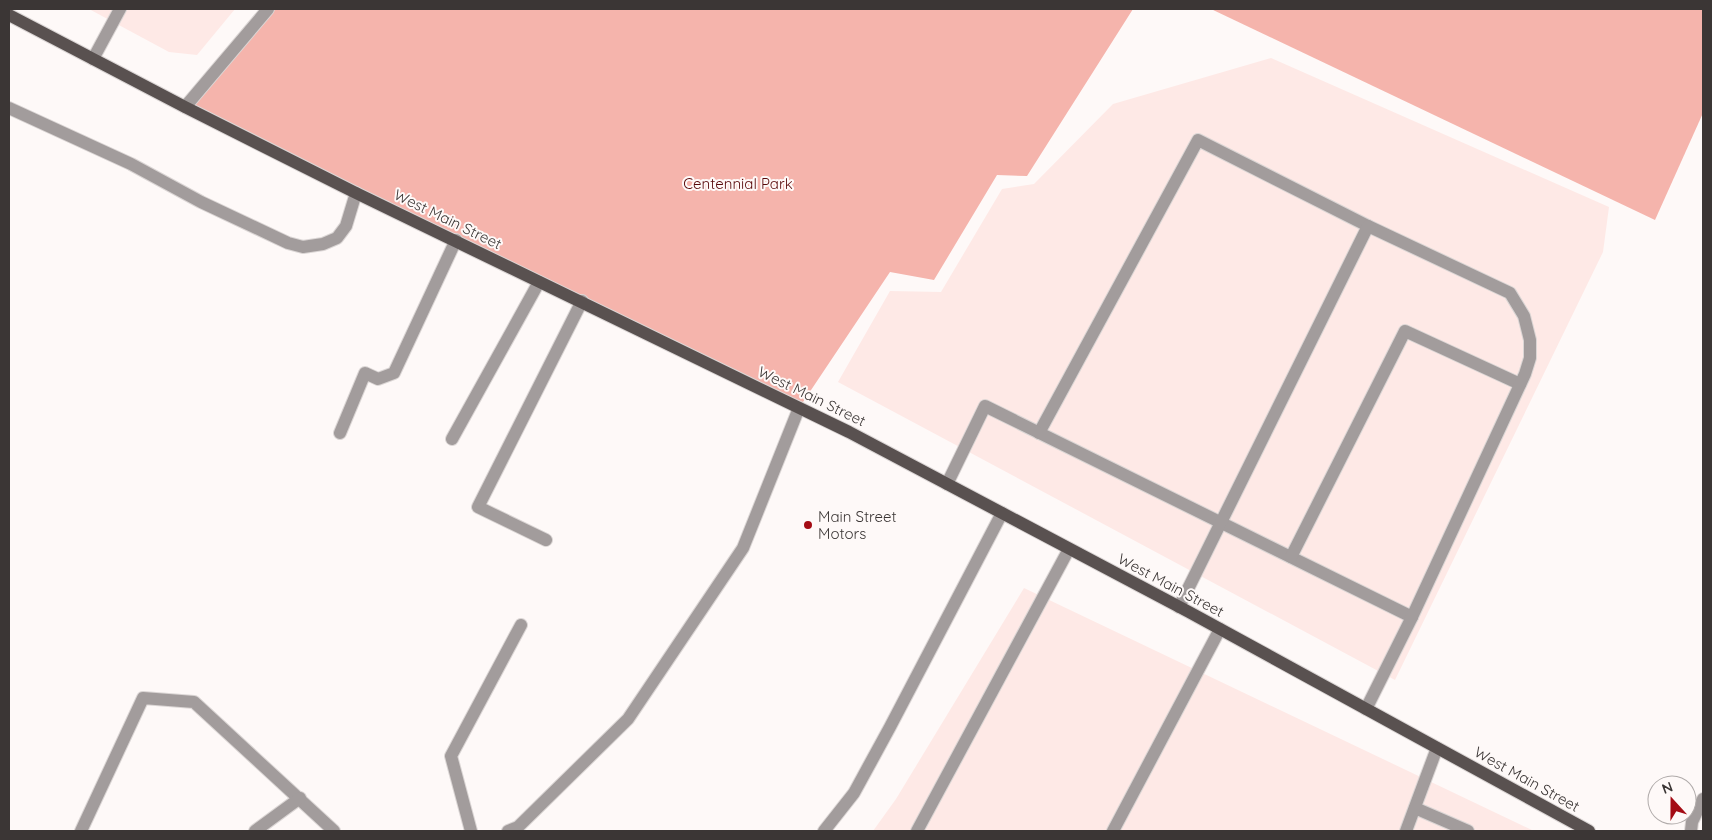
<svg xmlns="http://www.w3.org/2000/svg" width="1712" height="840" font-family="Quicksand,sans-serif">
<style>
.built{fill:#fee9e6}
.green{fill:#f5b4ac}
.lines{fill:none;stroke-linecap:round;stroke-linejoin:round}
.minor-casing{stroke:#dbd6d5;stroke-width:14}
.major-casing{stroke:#dbd6d5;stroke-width:14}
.minor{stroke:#a29c9c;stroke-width:12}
.major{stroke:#595150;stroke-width:12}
.poi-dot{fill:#a40b14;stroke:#fef9f8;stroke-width:2}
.labels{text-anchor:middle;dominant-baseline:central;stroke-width:4;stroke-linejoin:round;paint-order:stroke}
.park-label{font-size:15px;fill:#580809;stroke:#fef9f8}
.street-label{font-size:15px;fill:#3b3635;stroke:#fef9f8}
.poi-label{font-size:15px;fill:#3b3635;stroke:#fef9f8;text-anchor:start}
</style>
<rect width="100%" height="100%" fill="#fef9f8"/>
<g class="built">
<polygon points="89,9 235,9 197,55 169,52"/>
<polygon points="1271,58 1609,207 1603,252 1395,680 838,382 890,291 941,292 1002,189 1034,184 1113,104"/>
<polygon points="1024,588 1534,831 873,831 896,799"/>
</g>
<g class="green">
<polygon points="268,9 1133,9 1027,176 997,175 934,280 890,272 799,408 185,107"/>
<polygon points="1211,9 1703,9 1703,113 1655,220"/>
</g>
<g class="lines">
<defs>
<g id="minor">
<polyline points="93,59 120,9"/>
<polyline points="185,107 268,9"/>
<polyline points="9,108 131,164 201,202 288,243 303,247 323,244 337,238 346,226 356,193"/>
<polyline points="340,433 365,373 378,379 394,373 456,240"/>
<polyline points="1039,433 1198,140 1368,226"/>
<polyline points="452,439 539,282"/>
<polyline points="947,484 985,406 1412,617"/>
<polyline points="546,540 478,507 582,301"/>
<polyline points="1291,557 1405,331 1520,384"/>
<polyline points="1179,607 1368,226 1510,293 1524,316 1530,340 1530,358 1525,374 1412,617 1366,709"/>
<polyline points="1415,808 1468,831"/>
<polyline points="81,831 143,698 194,702 334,831"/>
<polyline points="255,831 300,798"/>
<polyline points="471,831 451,756 521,625"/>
<polyline points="508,831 518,827 628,719 743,548 799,408"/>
<polyline points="824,831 854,793 890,727 1002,513"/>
<polyline points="917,831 1069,549"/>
<polyline points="1113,831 1220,629"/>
<polyline points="1406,831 1437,748"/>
<polyline points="1691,831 1692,822 1703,799"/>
</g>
<polyline id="major" points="9,15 185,107 356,193 849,432 1189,612 1589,831"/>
</defs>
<use href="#minor" class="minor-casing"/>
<use href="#major" class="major-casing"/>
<use href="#minor" class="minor"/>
<use href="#major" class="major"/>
</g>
<circle class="poi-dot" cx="808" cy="525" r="5"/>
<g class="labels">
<g class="park-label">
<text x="738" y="183">Centennial Park</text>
</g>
<g class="street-label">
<text transform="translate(448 219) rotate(26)">West Main Street</text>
<text transform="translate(812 396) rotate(26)">West Main Street</text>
<text transform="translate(1171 585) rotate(28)">West Main Street</text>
<text transform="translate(1527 779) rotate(29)">West Main Street</text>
</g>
<g class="poi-label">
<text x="818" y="516">Main Street<tspan x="818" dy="17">Motors</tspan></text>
</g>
</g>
<rect width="1712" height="840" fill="none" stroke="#3b3635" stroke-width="20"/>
<g transform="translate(1672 800) rotate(339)"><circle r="24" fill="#fef9f8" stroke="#b0abaa"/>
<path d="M0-4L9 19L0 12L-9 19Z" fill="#a40b14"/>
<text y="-8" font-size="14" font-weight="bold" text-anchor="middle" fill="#3b3635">N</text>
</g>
</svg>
